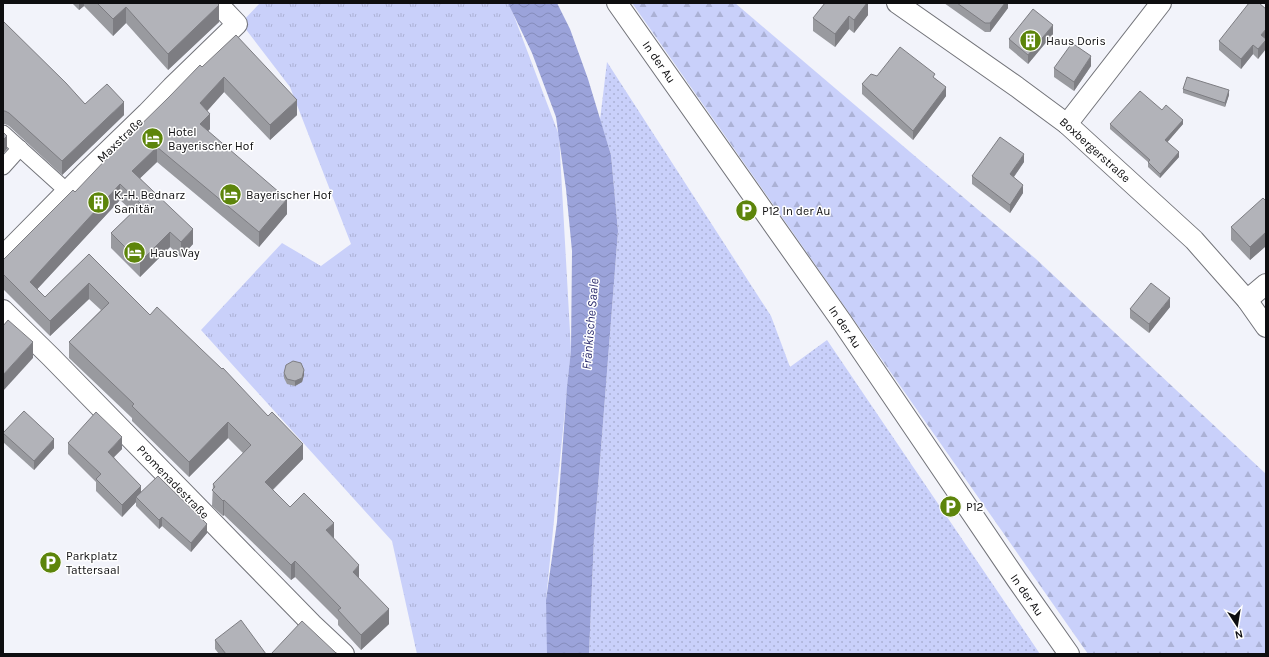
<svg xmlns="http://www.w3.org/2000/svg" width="1269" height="657" font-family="Karla,sans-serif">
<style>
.grass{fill:url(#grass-dots)}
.forest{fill:url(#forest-firs)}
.park{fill:url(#park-tufts)}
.water{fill:url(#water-waves)}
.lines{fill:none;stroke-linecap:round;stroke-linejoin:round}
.pedestrian-casing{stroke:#727379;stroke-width:17}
.minor-casing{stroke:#727379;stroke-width:22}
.pedestrian{stroke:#fff;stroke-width:15}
.minor{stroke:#fff;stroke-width:20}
.wall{fill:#999a9f}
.shaded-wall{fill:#7d7d82}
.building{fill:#b2b3b9;stroke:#7d7d82}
.labels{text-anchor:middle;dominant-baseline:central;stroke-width:3;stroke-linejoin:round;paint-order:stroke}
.poi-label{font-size:12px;fill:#0e0e10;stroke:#fff;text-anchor:start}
.street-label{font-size:12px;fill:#0e0e10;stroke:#fff}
.water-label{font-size:13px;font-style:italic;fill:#2e2f70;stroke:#fff}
</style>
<defs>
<pattern id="grass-dots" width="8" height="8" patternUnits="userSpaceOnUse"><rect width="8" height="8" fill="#c9d0fa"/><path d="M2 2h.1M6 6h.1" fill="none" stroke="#abb1d5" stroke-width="1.8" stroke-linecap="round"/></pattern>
<pattern id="forest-firs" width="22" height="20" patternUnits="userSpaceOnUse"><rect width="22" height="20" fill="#c9d0fa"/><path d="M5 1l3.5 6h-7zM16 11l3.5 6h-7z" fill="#abb1d5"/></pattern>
<pattern id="park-tufts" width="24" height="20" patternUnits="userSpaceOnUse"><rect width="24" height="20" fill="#c9d0fa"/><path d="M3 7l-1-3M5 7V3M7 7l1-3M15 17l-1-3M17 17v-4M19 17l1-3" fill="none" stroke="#abb1d5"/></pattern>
<pattern id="water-waves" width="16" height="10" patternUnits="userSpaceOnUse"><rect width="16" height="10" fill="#9ba3da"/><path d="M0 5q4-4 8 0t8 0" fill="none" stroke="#848bba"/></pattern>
</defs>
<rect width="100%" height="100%" fill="#f2f3fa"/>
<polygon class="grass" points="607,62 771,316 790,367 827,340 1040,654 589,654 594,538 618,231 611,155 600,120"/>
<polygon class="forest" points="632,3 735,3 1036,259 1266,474 1266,654 1088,654"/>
<polygon class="park" points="260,3 508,3 511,8 559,135 571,350 546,600 549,654 417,654 392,541 201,330 282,243 321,266 351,244 290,87 241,23"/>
<polygon class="water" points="508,3 557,3 570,29 588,79 611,155 618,231 594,538 589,654 547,654 546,600 557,522 567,387 571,350 572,251 566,189 556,117 532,53"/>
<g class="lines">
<defs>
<g id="pedestrian">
<polyline points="3,133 67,191"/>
<polyline points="3,167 20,148"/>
</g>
<g id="minor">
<polyline points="617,3 842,322 1017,580 1069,654"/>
<polyline points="897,3 1017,87 1067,124 1194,240 1247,300 1266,327"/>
<polyline points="1067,124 1161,3"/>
<polyline points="3,256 84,174 147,113 172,87 237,24 217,3"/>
<polyline points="1247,300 1266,284"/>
<polyline points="3,310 51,357 312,624 344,654"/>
</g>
</defs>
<use href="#pedestrian" class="pedestrian-casing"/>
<use href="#minor" class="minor-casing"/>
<use href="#pedestrian" class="pedestrian"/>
<use href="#minor" class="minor"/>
</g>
<g class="wall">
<polygon points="72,3 217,3 219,22 168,70 126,23 113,36 84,6 79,10"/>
<polygon points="868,3 868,15 854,33 849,29 835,47 813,31 813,18"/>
<polygon points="944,3 1008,3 1008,8 990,32 985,32"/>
<polygon points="3,21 85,104 124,115 62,175 9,126 5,124 3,124"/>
<polygon points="1053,34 1028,64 1009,48 1009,39"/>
<polygon points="236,35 297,115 270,140 224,92 207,111 210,129 208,131 287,214 259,247 157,162 140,178 193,244 181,257 170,247 140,277 111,248 111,233 133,212 120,200 37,289 45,297 89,254 150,315 303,459 273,490 290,507 334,538 333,538 389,624 361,650 338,625 338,620 295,577 291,580 245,535 224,515 223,516 212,506 213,484 243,453 228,438 189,477 132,421 132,418 69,358 69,342 101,310 89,299 50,336 3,289 3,260 75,192"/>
<polygon points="1266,39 1258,59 1253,54 1241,69 1219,50 1219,41"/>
<polygon points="1091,66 1074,91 1054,77 1054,68"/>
<polygon points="877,76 935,78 946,96 913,140 862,94 862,84"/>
<polygon points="1183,89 1229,95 1225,107 1183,93"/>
<polygon points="1162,110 1183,124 1167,142 1179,157 1160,178 1148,167 1148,162 1110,129 1110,124"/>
<polygon points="1024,162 1014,177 1023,193 1010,213 972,184 972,176"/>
<polygon points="1266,201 1266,246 1250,260 1231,240 1231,227"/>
<polygon points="1170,307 1149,333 1130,318 1130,309"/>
<polygon points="284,373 304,375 302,382 295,386 287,384 284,378"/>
<polygon points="3,433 54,448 34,470 3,442"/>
<polygon points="68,443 122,449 114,457 141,492 207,533 191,552 162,526 159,529 136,506 136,502 122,517 96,491 96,482 68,454"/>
<polygon points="215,640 266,654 219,654 215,649"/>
</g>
<g class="shaded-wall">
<polygon points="79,3 84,3 84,6 79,10"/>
<polygon points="867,3 868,3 868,15 854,33 854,20"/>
<polygon points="1005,3 1008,3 1008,8 990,32 990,23"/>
<polygon points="219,5 219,22 168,70 168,54"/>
<polygon points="126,7 126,23 113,36 113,19"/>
<polygon points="849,16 849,29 835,47 835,34"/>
<polygon points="1053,25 1053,34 1028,64 1028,55"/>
<polygon points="1266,29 1266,38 1261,44 1261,35"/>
<polygon points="1266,40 1266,49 1258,59 1258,49"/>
<polygon points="1253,45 1253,54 1241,69 1241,59"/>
<polygon points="1091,56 1091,66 1074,91 1074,82"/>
<polygon points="224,77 224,92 200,119 200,103"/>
<polygon points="946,87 946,96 913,140 913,131"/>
<polygon points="1229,90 1229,95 1225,107 1225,103"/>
<polygon points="297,100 297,115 270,140 270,125"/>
<polygon points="124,102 124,115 62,175 62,161"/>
<polygon points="210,114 210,129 200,140 200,124"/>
<polygon points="1183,120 1183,124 1165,145 1165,140"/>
<polygon points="7,136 7,149 3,154 3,140"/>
<polygon points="157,147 157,162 132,186 132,171"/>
<polygon points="1179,152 1179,157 1160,178 1160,174"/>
<polygon points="1024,154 1024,162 1010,182 1010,174"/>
<polygon points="120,184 120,200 30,297 30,282"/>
<polygon points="1023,185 1023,193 1010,213 1010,205"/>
<polygon points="287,199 287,214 259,247 259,232"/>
<polygon points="193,229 193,244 181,257 181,242"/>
<polygon points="170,232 170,247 140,277 140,262"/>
<polygon points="1266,232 1266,246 1250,260 1250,247"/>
<polygon points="89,283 89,299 50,336 50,321"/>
<polygon points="1170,298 1170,307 1149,333 1149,324"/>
<polygon points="33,342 33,358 3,391 3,375"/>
<polygon points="304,370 304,375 302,382 295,386 295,381"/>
<polygon points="228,422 228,438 189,477 189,462"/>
<polygon points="122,437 122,449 108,463 108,452"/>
<polygon points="54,439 54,448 34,470 34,461"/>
<polygon points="303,444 303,459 265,497 265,482"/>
<polygon points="141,486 141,497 136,497 136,502 122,517 122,505"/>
<polygon points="224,500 224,515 223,516 223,501"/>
<polygon points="162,517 162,526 159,529 159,520"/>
<polygon points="334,523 334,538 326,546 326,530"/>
<polygon points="207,524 207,533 191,552 191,543"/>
<polygon points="295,561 295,577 291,580 291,565"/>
<polygon points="359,565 359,581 353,572"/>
<polygon points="389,609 389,624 361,650 361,635"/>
</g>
<g class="building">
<polygon points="97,3 217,3 219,5 168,54 126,7 113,19"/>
<polygon points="825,3 867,3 854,20 849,16 835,34 813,18"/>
<polygon points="957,3 1005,3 990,23 985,23"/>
<polygon points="1249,3 1259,3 1266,9 1266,29 1261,35 1266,39 1266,40 1258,49 1253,45 1241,59 1219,41"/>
<polygon points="1033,9 1053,25 1028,55 1009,39"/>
<polygon points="3,21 66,83 85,104 107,84 124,102 62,161 9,113 5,111 3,111"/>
<polygon points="236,35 297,100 270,125 224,77 200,103 210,114 200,124 287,199 259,232 157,147 132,171 193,229 181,242 170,232 140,262 111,233 141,204 120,184 30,282 45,297 89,254 150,315 157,307 222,369 223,368 268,416 272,412 303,444 265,482 290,507 304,493 334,523 326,530 359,565 353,572 389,609 361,635 338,610 341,608 295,561 291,565 245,520 224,500 223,501 212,490 215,487 213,484 251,445 228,422 189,462 132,406 134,404 69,342 109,303 89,283 50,321 3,274 3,260 73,190 75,192 111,154 169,97 200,65 202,67"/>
<polygon points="1072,43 1091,56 1074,82 1054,68"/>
<polygon points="900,47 935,74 933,77 946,87 913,131 862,84 871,74 877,76"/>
<polygon points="1187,77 1229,90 1225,103 1183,89"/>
<polygon points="1140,91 1162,110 1166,105 1183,120 1165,140 1179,152 1160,174 1148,162 1150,160 1110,124"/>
<polygon points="3,132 7,136 3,140"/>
<polygon points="1000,137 1024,154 1010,174 1023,185 1010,205 972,176"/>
<polygon points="1263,198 1266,201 1266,232 1250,247 1231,227"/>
<polygon points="1151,283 1170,298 1149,324 1130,309"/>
<polygon points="8,320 33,342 3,375 3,326"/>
<polygon points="293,361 301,363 304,370 302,378 295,381 287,379 284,373 286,365"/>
<polygon points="24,411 54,439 34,461 3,433"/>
<polygon points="96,412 122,437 108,452 141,486 122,505 96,479 101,474 68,443"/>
<polygon points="158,476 207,524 191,543 162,517 159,520 136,497"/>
<polygon points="241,620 266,654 226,654 215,640"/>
<polygon points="302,621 336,653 339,654 271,654"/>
</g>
<defs>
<symbol id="building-disc" viewBox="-11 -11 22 22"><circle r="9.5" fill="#5d850b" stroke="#fff"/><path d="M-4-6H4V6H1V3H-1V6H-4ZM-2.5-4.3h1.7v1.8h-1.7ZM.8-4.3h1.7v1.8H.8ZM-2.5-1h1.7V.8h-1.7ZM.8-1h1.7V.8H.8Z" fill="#fff"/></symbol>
<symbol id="hotel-disc" viewBox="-11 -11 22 22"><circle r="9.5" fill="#5d850b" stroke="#fff"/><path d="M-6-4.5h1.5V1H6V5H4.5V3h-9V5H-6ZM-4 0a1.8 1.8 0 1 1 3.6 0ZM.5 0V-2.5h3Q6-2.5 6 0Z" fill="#fff"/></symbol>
<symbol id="parking-disc" viewBox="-11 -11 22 22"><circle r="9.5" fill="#5d850b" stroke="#fff"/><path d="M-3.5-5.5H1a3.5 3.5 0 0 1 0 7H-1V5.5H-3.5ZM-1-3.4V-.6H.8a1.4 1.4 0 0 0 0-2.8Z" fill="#fff"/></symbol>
</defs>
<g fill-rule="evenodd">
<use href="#building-disc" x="1018" y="28" width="25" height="25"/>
<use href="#hotel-disc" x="140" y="126" width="25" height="25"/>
<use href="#hotel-disc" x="218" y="182" width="25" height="25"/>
<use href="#building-disc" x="86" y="190" width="25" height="25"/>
<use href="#parking-disc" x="734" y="198" width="25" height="25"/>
<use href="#hotel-disc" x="122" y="240" width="25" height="25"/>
<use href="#parking-disc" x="938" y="494" width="25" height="25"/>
<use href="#parking-disc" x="38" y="550" width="25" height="25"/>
</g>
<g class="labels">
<g class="poi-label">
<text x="1046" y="41">Haus Doris</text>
<text x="168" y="132">Hotel<tspan x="168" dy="14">Bayerischer Hof</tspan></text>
<text x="114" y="195">K.-H. Bednarz<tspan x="114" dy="14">Sanitär</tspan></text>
<text x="246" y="195">Bayerischer Hof</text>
<text x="762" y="211">P12 In der Au</text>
<text x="150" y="253">Haus Vay</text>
<text x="966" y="507">P12</text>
<text x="66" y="556">Parkplatz<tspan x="66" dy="14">Tattersaal</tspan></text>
</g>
<g class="street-label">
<text transform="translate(659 62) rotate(55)">In der Au</text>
<text transform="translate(120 140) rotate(-44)">Maxstraße</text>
<text transform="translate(1095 150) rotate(42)">Boxbergerstraße</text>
<text transform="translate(845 327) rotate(56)">In der Au</text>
<text transform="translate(173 482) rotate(46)">Promenadestraße</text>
<text transform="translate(1027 595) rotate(55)">In der Au</text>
</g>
<g class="water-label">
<text transform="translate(590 324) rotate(-85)">Fränkische Saale</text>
</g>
</g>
<rect width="1269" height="657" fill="none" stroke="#0e0e10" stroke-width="8"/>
<g transform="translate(1237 625) rotate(168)" stroke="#ffffff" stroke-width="3" paint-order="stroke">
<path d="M0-3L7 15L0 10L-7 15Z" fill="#0e0e10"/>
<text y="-6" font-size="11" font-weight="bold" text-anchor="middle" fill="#0e0e10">N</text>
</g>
</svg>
